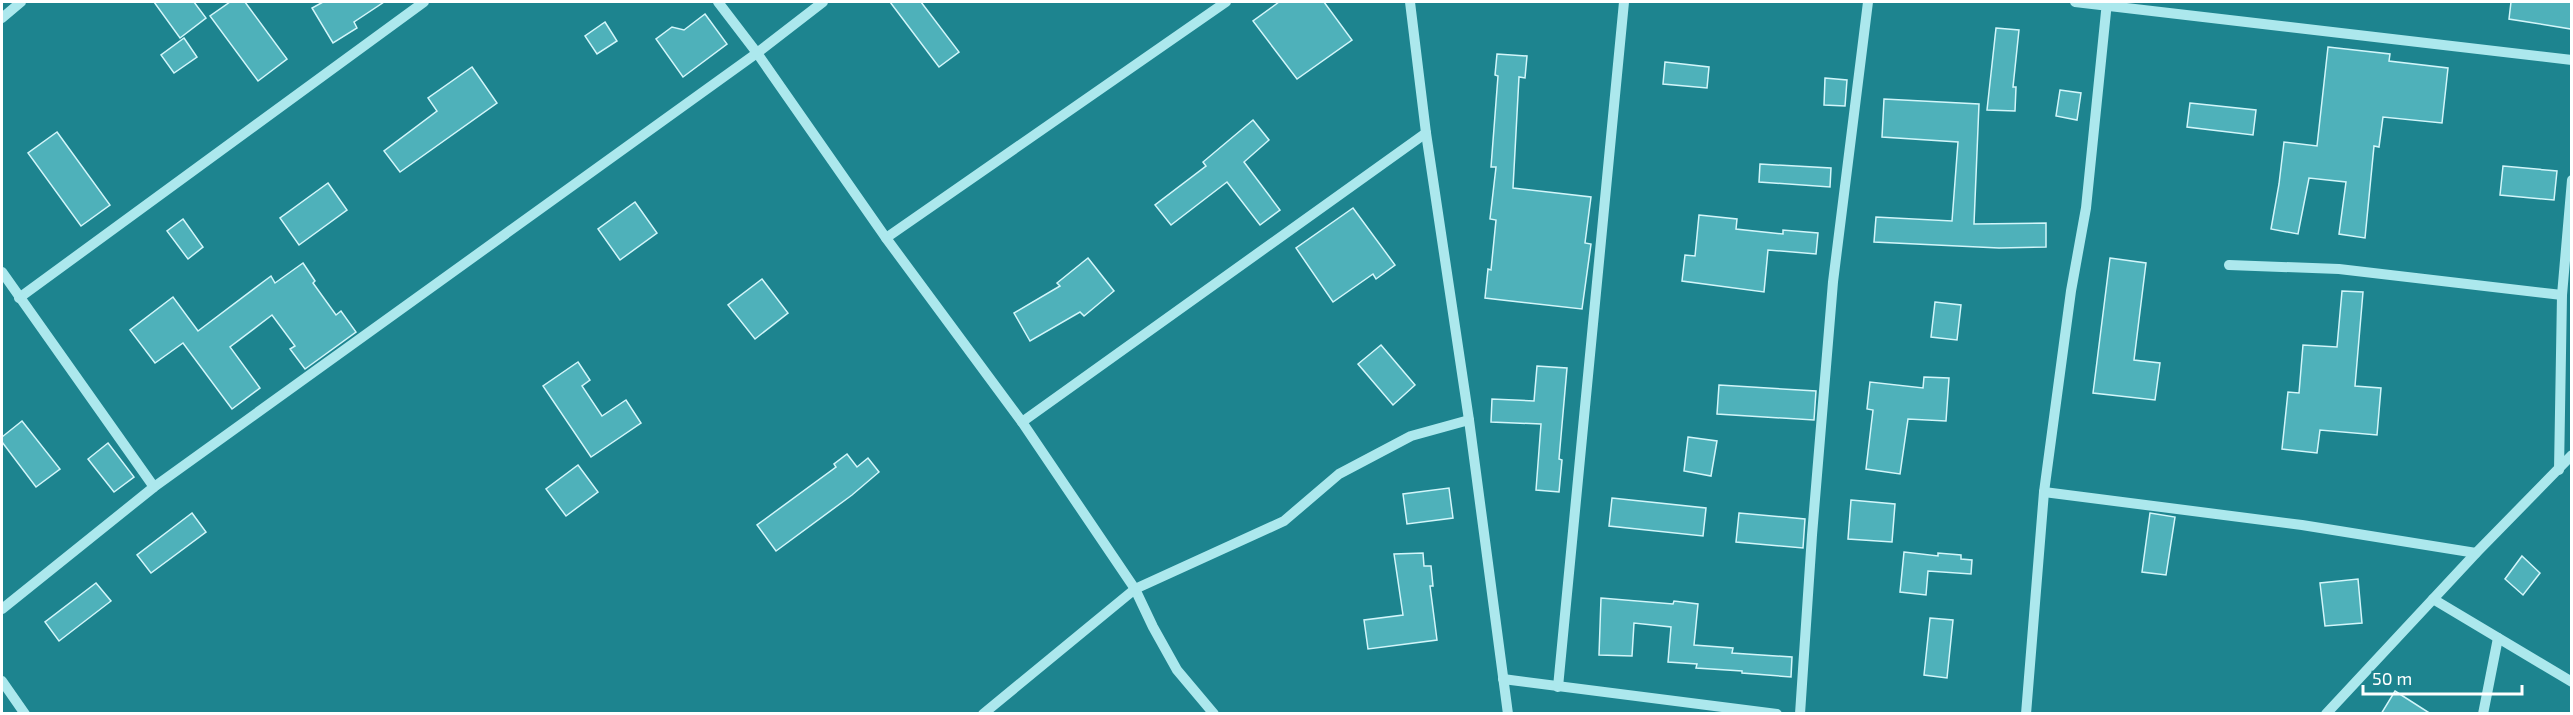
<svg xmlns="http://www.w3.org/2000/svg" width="2573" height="715" font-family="'Exo 2',sans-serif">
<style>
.building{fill:#4eb1ba;stroke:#d2f6fa;stroke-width:1.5}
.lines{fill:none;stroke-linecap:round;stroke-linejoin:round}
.minor{stroke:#ace8ed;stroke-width:10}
</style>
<rect width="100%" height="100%" fill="#1d848f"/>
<g class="building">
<polygon points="154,2 194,2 206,18 180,38"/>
<polygon points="230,2 245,2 287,59 258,81 210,16"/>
<polygon points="323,2 384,2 354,22 357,28 333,43 312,8"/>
<polygon points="890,2 921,2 959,52 939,67"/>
<polygon points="1279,2 1324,2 1352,40 1297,79 1253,21"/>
<polygon points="2511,2 2571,2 2571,29 2509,19"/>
<polygon points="705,14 727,44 683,77 656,39 672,27 684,30"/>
<polygon points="605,22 617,41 597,54 585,36"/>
<polygon points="1996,28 2019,30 2013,87 2016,87 2015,111 1987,110"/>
<polygon points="184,38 197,57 174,73 161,55"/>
<polygon points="2328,47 2390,54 2389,61 2448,68 2442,123 2383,117 2379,147 2374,146 2365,238 2339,234 2346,182 2309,178 2298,234 2271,229 2279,184 2284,142 2317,146"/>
<polygon points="1497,54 1527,56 1525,78 1519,77 1513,188 1591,197 1585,243 1591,244 1582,309 1485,298 1488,269 1491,270 1496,220 1490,219 1496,167 1491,167 1498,76 1495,75"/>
<polygon points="1665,62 1709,67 1707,88 1663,84"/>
<polygon points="472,67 497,103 400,172 384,151 437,111 428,98"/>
<polygon points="1825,78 1847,80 1845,106 1824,105"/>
<polygon points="2060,90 2081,93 2077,120 2056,116"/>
<polygon points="1884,99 1979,104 1974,224 2046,223 2046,247 1999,248 1874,242 1876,217 1952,221 1958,142 1882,137"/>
<polygon points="2190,103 2256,110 2253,135 2187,127"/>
<polygon points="1253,120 1269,140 1244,162 1280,210 1260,225 1227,182 1171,225 1155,205 1206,166 1203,162"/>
<polygon points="57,132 110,205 81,226 28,153"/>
<polygon points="1760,164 1831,168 1830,187 1759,182"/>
<polygon points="2503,166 2557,171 2554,200 2500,195"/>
<polygon points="328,183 347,210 299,245 280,218"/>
<polygon points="635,202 657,233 620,260 598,229"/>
<polygon points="1353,208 1395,265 1376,279 1373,274 1333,302 1296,248"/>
<polygon points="1699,215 1737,219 1736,229 1783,234 1783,230 1818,233 1816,254 1768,250 1764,292 1682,281 1685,255 1695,256"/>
<polygon points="183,219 203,247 188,259 167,231"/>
<polygon points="1088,258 1114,291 1084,316 1080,312 1030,341 1014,313 1060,286 1057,283"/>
<polygon points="2110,258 2146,263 2134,360 2160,363 2155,400 2093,393"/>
<polygon points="303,263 315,281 313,283 336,315 341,311 356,332 305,369 290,349 295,346 272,315 230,347 260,388 232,409 183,343 155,363 130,330 173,297 198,331 271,276 275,283"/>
<polygon points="762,279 788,313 755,339 728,305"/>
<polygon points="2342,291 2363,292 2355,386 2381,388 2377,435 2320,430 2317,453 2282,449 2288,392 2299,393 2303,345 2337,347"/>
<polygon points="1935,302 1961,305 1957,340 1931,337"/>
<polygon points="1381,345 1415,385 1393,405 1358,364"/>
<polygon points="578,362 590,380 582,386 602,416 626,400 641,423 591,457 543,386"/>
<polygon points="1537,366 1567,368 1559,459 1562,460 1559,492 1536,490 1541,424 1491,422 1492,399 1534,401"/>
<polygon points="1924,377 1949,378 1946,421 1908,419 1900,474 1866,469 1873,410 1867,409 1870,382 1923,388"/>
<polygon points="1719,385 1816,391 1814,420 1717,414"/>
<polygon points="22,421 60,469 36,487 2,442 2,437"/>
<polygon points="1688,437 1717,441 1711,476 1684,471"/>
<polygon points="108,443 134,477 114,492 88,459"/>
<polygon points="847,454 857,467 868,458 879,472 852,495 776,551 757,525 836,467 834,464"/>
<polygon points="578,465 598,492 566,516 546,489"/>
<polygon points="1449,488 1453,518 1407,524 1403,494"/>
<polygon points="1612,498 1706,508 1703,536 1609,526"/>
<polygon points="1851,500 1895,504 1892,542 1848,539"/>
<polygon points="192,513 206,532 151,573 137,555"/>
<polygon points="1739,513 1805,519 1803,548 1736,542"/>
<polygon points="2150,513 2175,517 2166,575 2142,572"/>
<polygon points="1904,552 1938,556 1938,553 1961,555 1961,559 1972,560 1971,574 1928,571 1926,595 1900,592"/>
<polygon points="1423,553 1424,566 1431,566 1433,586 1430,586 1437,640 1368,649 1364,620 1403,615 1394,554"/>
<polygon points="2522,556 2540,573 2523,595 2505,579"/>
<polygon points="2358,579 2362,623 2325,626 2320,583"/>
<polygon points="96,583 111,601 59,641 45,622"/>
<polygon points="1601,598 1673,604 1674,601 1698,604 1694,645 1733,648 1732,653 1792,657 1791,677 1742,673 1742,671 1696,668 1697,664 1668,662 1671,627 1634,623 1632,656 1599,655"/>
<polygon points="1930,618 1953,620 1947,678 1924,675"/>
<polygon points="2395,691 2431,714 2381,714"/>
</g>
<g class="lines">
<g class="minor">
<polyline points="718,2 757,53 886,238 1022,422 1135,589 1153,627 1177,670 1214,714"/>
<polyline points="1410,2 1426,133 1469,420 1508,714"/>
<polyline points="2075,2 2572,60"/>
<polyline points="2,18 21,2"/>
<polyline points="886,238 1226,2"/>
<polyline points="2229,265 2339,269 2562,295"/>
<polyline points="2,272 154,487"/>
<polyline points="19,298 424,2"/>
<polyline points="1022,422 1426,133"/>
<polyline points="2559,470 2562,295 2572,180"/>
<polyline points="2044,492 2302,525 2476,553"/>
<polyline points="2433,599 2572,682"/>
<polyline points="2,609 154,487 757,53 823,2"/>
<polyline points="1503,679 1777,714"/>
<polyline points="2,681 25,714"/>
<polyline points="1558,687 1624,2"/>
<polyline points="983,714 1135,589 1284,521 1339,474 1411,436 1469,420"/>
<polyline points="1800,714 1812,535 1833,282 1868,2"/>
<polyline points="2026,714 2044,492 2071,291 2086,208 2107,2"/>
<polyline points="2326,714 2476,553 2572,455"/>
<polyline points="2483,714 2498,638"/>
</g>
</g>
<rect width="2573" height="715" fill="none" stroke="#ffffff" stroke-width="6"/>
<path d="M2363 685v9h159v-9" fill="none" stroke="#ffffff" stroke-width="3"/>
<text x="2372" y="685" font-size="18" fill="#ffffff" stroke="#1d848f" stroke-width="4.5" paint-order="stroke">50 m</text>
</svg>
